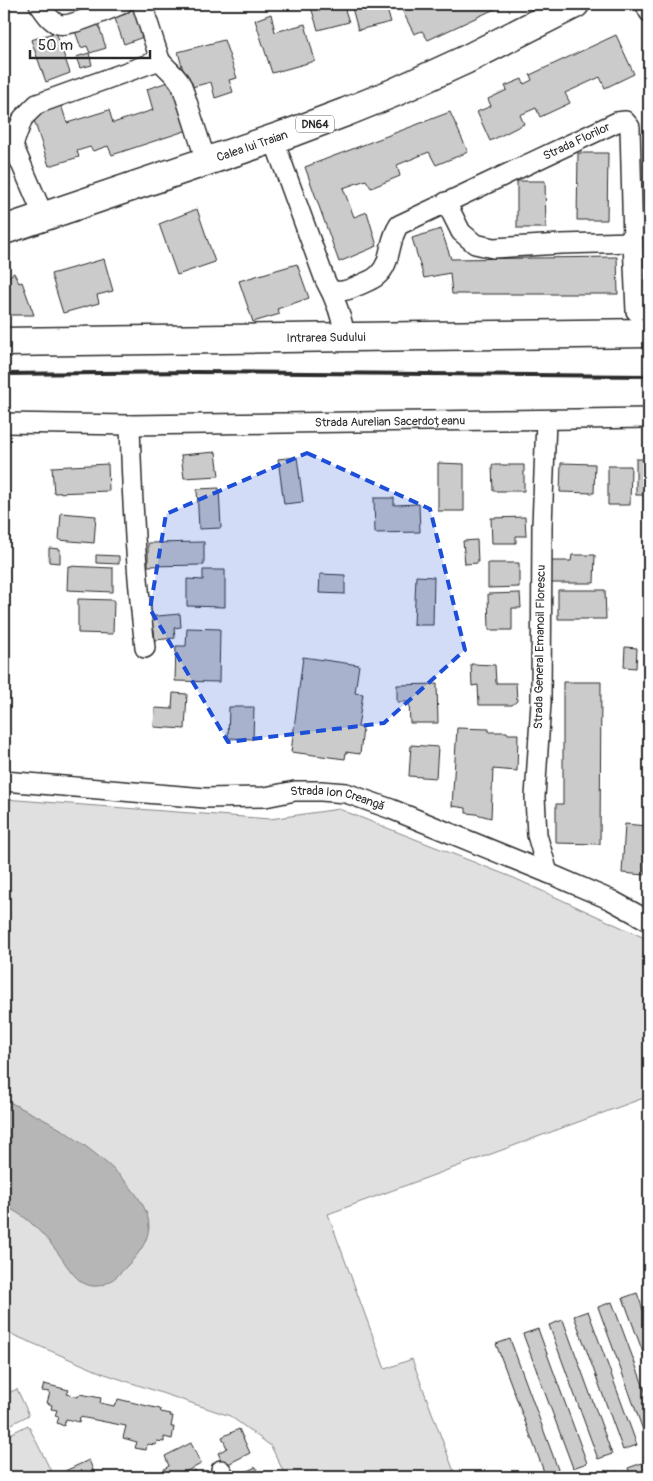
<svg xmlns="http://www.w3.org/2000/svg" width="653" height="1481" font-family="Pangolin,sans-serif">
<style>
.green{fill:#e0e0e0;stroke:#868686}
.water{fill:#b6b6b6;stroke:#7e7e7e}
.building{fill:#cbcbcb;stroke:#2b2b2b}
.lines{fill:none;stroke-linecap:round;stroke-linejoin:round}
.street-casing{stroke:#2b2b2b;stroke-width:22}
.secondary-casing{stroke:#2b2b2b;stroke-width:31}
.primary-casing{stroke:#2b2b2b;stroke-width:31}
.street{stroke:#fff;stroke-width:19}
.secondary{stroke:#fff;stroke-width:28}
.primary{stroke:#fff;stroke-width:28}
.rail{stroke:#2b2b2b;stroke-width:4}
.marked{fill:#1d4ed8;fill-opacity:0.2;stroke:#1d4ed8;stroke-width:4;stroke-dasharray:10 6;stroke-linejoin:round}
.labels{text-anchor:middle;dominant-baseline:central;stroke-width:4.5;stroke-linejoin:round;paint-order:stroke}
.shield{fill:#fff;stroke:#6b6b6b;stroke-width:1}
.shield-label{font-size:11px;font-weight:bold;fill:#2b2b2b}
.street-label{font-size:12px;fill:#2b2b2b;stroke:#fff}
</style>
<rect width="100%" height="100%" fill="#fff"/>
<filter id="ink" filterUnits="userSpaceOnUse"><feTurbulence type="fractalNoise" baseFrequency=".02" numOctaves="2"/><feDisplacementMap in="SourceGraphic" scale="10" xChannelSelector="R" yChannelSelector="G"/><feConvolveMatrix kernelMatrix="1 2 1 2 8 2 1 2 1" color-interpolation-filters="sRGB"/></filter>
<g filter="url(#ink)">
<g class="green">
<polygon points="4,799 270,819 339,809 514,878 649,940 649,1096 328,1214 385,1369 412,1359 456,1477 286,1477 271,1446 230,1416 102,1373 4,1331"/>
<polygon points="17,1389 29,1415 4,1428 4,1395"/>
<polygon points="28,1425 54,1477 9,1477 4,1467 4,1437"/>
</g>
<path class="water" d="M4,1099c20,11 41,20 60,32 27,18 87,62 85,97 -2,16 -12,28 -23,39 -10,11 -23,23 -38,18 -14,-4 -24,-25 -33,-36 -7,-10 -17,-19 -26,-28 -7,-6 -17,-11 -25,-16z"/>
<g class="building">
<polygon points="310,4 343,4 349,22 318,30"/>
<polygon points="351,4 385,4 391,22 358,30"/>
<polygon points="399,4 498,4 499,7 428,40 422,31 414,34"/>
<polygon points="135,5 146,36 124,44 113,13"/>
<polygon points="271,14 275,32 305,24 315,61 272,73 255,20"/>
<polygon points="97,20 106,48 90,53 87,46 81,48 75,31"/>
<polygon points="56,32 70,73 46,82 31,40"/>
<polygon points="616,35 634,74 605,88 600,77 565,93 570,103 540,117 536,108 520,115 524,124 490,141 477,112 491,106 488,99 507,90 505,86 522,79 524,84 532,80 530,75"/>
<polygon points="224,40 237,78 229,80 233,92 215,98 211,82 188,88 178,52"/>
<polygon points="645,45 649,45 649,134"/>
<polygon points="89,53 92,65 80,68 76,57"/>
<polygon points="174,80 191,129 112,155 108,146 93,151 90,147 77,151 79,157 49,166 32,114 61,105 67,123 109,110 113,123 153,110 147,89"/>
<polygon points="450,112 468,152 436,165 429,152 397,165 400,176 371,188 366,180 343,188 354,217 367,212 377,246 339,262 305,167"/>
<polygon points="578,153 608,153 607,220 577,220"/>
<polygon points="517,181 545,181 546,228 517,228"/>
<polygon points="197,209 215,262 177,275 159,224"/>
<polygon points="441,229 451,259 617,257 618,294 452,294 450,273 424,278 412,238"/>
<polygon points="104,259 113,291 97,295 99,303 63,313 51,274"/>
<polygon points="297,264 309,298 277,309 280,314 253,322 239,281"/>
<polygon points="14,273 19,283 22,282 34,315 4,315 4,279"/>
<polygon points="216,452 219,476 184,478 181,455"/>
<polygon points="297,457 303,502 284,504 278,459"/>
<rect x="636" y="459" width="13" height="36"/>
<polygon points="438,463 464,464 464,511 438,511"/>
<polygon points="561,463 595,464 594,493 560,492"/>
<polygon points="108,464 109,491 54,493 52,467"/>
<polygon points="492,465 524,465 524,491 493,491"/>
<polygon points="608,466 631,466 630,505 608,505"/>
<polygon points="219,488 221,528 199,529 197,489"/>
<polygon points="374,498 394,498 394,505 419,504 420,532 375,533"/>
<polygon points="61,513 96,516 94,543 59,540"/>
<polygon points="525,517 526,536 516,536 516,543 492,543 491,518"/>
<polygon points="477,540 478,563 465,564 463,541"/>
<polygon points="204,542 204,565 148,566 148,543"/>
<polygon points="49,548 60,549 60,563 49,562"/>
<polygon points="96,555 119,556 119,564 96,563"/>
<polygon points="572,555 595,555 594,583 551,583 551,561 571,561"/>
<polygon points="488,563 519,563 519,587 488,588"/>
<polygon points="68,566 113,568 113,592 67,590"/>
<polygon points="203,570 225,570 225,607 187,606 187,579 203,580"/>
<polygon points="320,574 345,575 345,594 319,593"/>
<polygon points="416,576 434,577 433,625 414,625"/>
<polygon points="558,590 605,590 606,619 558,619"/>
<polygon points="520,593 521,608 512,608 512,630 489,630 488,594"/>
<polygon points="78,599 114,600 113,634 78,633"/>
<polygon points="180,614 181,627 174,628 175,638 155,640 154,630 147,630 146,617"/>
<polygon points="187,628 220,629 219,682 175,681 176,646 186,646"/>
<polygon points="625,647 637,648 636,668 624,667"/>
<polygon points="303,657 359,665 355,693 363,694 358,727 363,728 360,754 346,752 345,759 291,752"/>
<polygon points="471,664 495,665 496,683 516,683 517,701 512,705 479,705 478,685 472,686"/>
<polygon points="563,682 601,682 600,844 556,843 556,804 563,804"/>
<polygon points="437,684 438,723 410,723 409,702 397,702 397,685"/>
<polygon points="173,693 187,694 185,729 154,727 155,708 172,709"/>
<polygon points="229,707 254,707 253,739 228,738"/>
<polygon points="457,728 489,729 489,732 507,732 508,734 518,734 517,771 493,769 491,818 476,814 466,813 466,808 452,806"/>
<polygon points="411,745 438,747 436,778 409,776"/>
<polygon points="649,774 649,816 648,816 646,775"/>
<polygon points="625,824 647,826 645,875 622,873"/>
<polygon points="637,1293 649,1326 649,1369 623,1298"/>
<polygon points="612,1302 649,1401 649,1440 647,1441 598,1307"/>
<polygon points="588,1311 637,1445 623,1450 574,1316"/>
<polygon points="563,1320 612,1454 598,1459 549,1325"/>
<polygon points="538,1329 587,1463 573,1468 523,1334"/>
<polygon points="510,1339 559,1472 546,1477 496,1344"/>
<polygon points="44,1384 69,1390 67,1394 78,1397 80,1394 101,1398 100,1403 114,1406 115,1403 117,1403 118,1399 160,1409 161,1412 171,1414 170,1416 173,1416 171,1427 174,1427 172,1439 164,1437 164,1442 157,1441 156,1445 147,1444 146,1450 135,1448 137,1442 123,1438 126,1426 80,1417 79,1422 66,1419 64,1426 57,1423 59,1417 55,1416 57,1410 51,1409 52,1405 47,1403 50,1392 42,1391"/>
<polygon points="239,1429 250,1453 224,1466 218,1453 227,1448 222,1437"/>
<polygon points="191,1443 201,1464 175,1477 168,1477 164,1469 169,1466 165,1456"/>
<polygon points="89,1460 96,1477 68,1477 65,1471"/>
<polygon points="642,1463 647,1477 631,1477 628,1468"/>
<polygon points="256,1467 259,1473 262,1471 265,1477 234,1477"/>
<polygon points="195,1470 198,1474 202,1472 205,1477 187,1477 186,1475"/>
<polygon points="617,1471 619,1477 603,1477 603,1476"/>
</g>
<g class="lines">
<defs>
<g id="street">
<path d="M39,4c5,7 10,16 19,20 11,4 52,-15 64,-20"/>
<path d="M142,4l18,56c7,10 17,15 22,26l24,75"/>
<polyline points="645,4 649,12"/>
<polyline points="4,128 13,145 44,217"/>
<path d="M273,138l52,142c10,18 17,36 20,57"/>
<polyline points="13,145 23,118 37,104 160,60"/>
<polyline points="446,202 461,232 475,244 493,248 561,244 633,242"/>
<path id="s1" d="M331,290c9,3 18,0 26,-4 7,-3 16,-6 21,-11 14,-12 10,-35 21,-50l218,-103 8,-1 5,6 3,115 3,69"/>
<polyline points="546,420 542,526 541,703 535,797 537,835 548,873"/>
<path id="s2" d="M4,423l126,2 519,-7"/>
<path d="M130,425c2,75 6,148 15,223"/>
<path id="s3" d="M4,781l201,17 60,-1 30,-6h26l25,2 45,16 157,64 63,27 38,21"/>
<polyline points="221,1470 225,1477"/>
</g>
<g id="secondary">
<path id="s4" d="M4,342l645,-9"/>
</g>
<g id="primary">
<path id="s5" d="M4,230l289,-98 53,-20 47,-19 72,-33 110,-56"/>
</g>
</defs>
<use href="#street" class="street-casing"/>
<use href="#secondary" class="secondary-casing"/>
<use href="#primary" class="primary-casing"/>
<use href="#street" class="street"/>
<use href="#secondary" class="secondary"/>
<use href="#primary" class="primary"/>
<polyline class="rail" points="4,374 195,372 649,376"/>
</g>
</g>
<path class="marked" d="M307,453l123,56 35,141 -81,73 -156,19 -78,-133 16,-95z"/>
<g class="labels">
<rect class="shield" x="296" y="115.5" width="38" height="17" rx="4"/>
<g class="shield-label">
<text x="315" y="124">DN64</text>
</g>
<g class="street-label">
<text stroke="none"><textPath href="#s1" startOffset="302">Strada Florilor</textPath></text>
<text stroke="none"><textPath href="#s5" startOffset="262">Calea lui Traian</textPath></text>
<text stroke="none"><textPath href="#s4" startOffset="322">Intrarea Sudului</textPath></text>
<text stroke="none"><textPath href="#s2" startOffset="386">Strada Aurelian Sacerdoțeanu</textPath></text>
<text transform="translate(540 647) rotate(-89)">Strada General Emanoil Florescu</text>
<text stroke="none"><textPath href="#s3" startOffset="336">Strada Ion Creangă</textPath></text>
</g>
</g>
<rect width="653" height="1481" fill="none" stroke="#fff" stroke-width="20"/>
<rect x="10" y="10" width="633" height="1461" fill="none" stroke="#2b2b2b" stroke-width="2" filter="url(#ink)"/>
<path d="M30 50v8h120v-8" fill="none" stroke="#2b2b2b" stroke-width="2.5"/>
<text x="38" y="50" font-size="15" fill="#2b2b2b" stroke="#ffffff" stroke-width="4" paint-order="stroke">50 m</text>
</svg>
